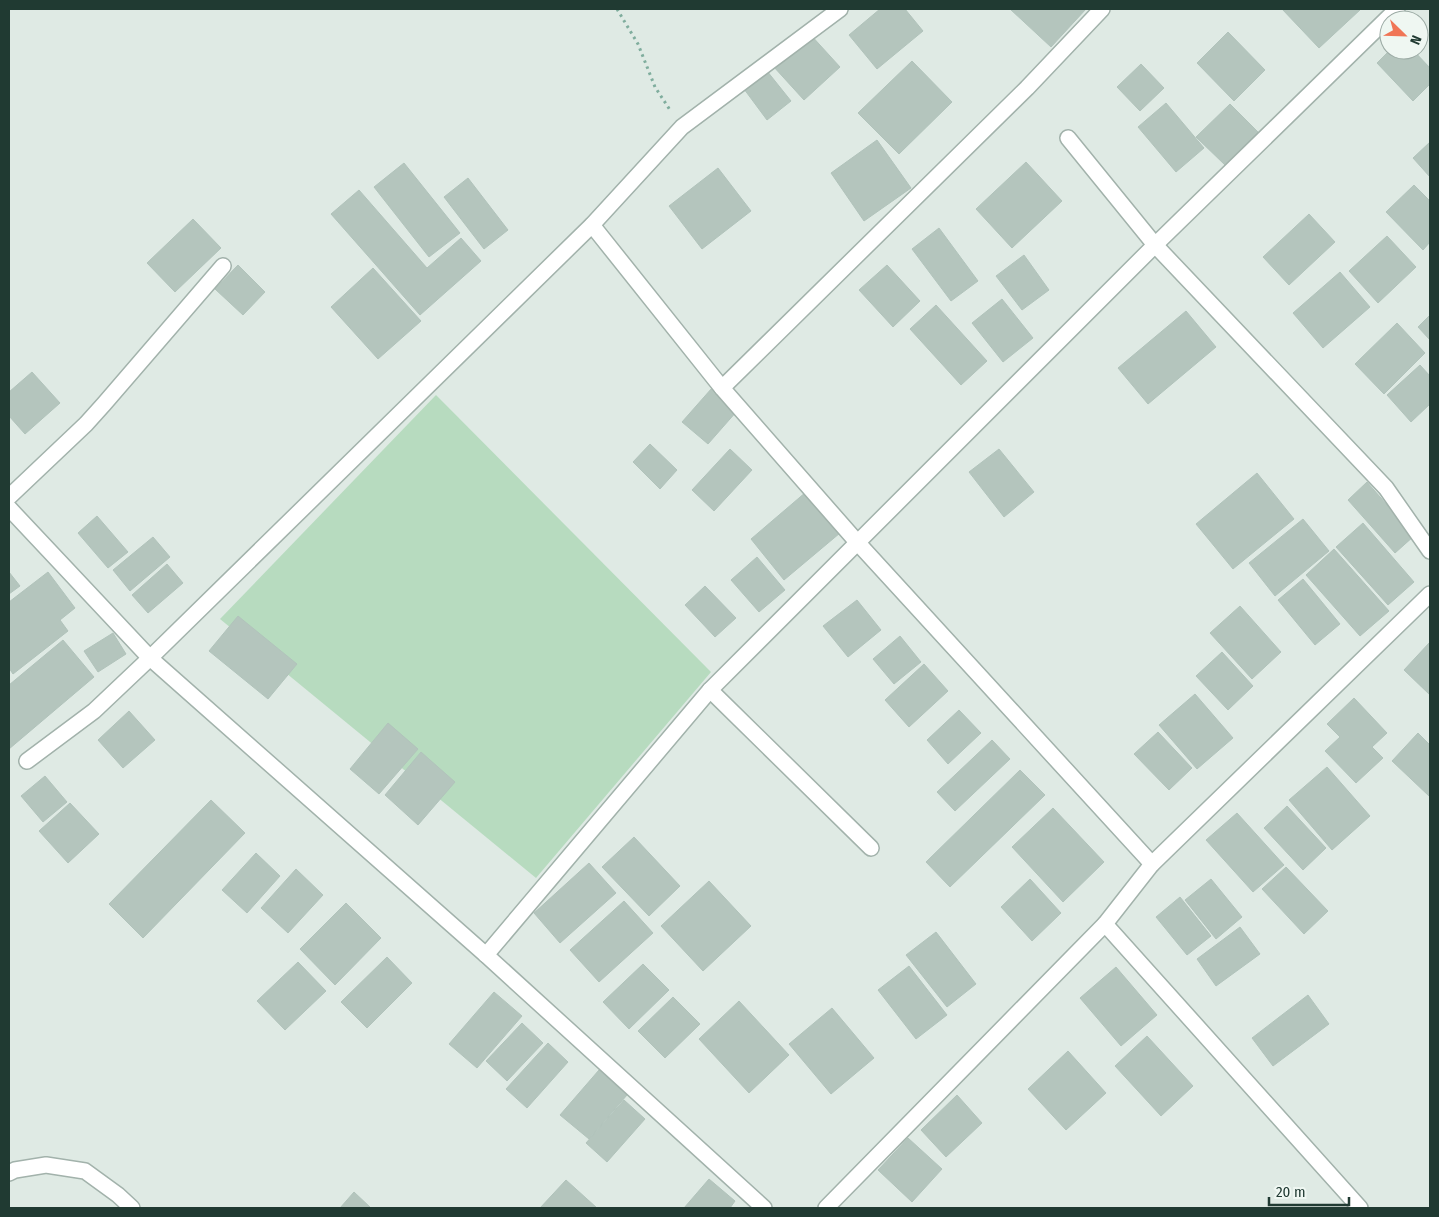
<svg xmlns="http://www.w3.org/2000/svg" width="1439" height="1217" font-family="'Fira Sans Condensed',sans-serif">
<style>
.green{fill:#b7dbbf}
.building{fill:#b4c5bd;stroke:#b1c3bb}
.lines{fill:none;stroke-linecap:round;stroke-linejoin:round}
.minor-casing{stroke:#a2b2ab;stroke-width:18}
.path{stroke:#7fad9d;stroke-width:3;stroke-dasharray:2.5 4;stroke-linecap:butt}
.minor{stroke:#fff;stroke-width:15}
</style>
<rect width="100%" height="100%" fill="#dfeae4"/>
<polygon class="green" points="436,395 711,672 536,878 220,619"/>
<g class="building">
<polygon points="880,9 905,9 923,31 877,69 849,35"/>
<polygon points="1010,9 1086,9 1051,47"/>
<polygon points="1282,9 1361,9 1319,48"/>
<polygon points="1228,32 1265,70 1234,101 1197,63"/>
<polygon points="809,33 840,67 804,100 773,66"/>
<polygon points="1390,50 1413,50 1430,68 1430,84 1413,101 1377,63"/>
<polygon points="912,61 952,102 899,154 858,113"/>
<polygon points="1141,64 1164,88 1140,111 1117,87"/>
<polygon points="767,71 791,101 767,120 744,89"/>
<polygon points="1166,103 1204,148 1176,172 1138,127"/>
<polygon points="1230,104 1258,132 1225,165 1196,137"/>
<polygon points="877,140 911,188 864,221 831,173"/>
<polygon points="1430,142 1430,177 1413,158"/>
<polygon points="1026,162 1062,201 1012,248 976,209"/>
<polygon points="404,163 460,233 429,257 374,187"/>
<polygon points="718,168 751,211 702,249 669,206"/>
<polygon points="468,178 508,230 484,249 444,197"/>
<polygon points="1414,185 1430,201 1430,242 1423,250 1386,212"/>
<polygon points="359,190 427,268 461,238 481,261 420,315 331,214"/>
<polygon points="1309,214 1335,242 1289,285 1263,257"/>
<polygon points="193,219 221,248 175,292 147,263"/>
<polygon points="939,228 978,281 951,301 912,249"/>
<polygon points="1387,236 1416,267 1378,303 1349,271"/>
<polygon points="1024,255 1049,290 1022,310 996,276"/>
<polygon points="238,265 265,292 243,315 215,289"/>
<polygon points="887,265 920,301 893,327 859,290"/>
<polygon points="373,268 421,321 378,359 331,307"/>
<polygon points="1340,272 1370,307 1323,348 1293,313"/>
<polygon points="1002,299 1033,338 1003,362 972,323"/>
<polygon points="936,305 987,361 961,385 910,329"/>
<polygon points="1186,311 1216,347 1148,404 1118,368"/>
<polygon points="1430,315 1430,340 1418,327"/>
<polygon points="1397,323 1425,353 1384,394 1355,364"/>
<polygon points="1420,365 1430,376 1430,404 1411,422 1387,395"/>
<polygon points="32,372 60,403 25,434 9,416 9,392"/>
<polygon points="712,388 737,411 708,444 682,422"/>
<polygon points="650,444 677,470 660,489 633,462"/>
<polygon points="730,449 752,470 714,511 692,490"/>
<polygon points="999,449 1034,492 1004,517 969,472"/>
<polygon points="1257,473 1294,519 1233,569 1196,524"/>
<polygon points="1367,482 1414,536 1395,553 1348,500"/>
<polygon points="806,492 840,533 784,580 751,539"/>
<polygon points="97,516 128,552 108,568 78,533"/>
<polygon points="1303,519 1329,551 1275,596 1249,563"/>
<polygon points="1363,523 1414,582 1388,605 1336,547"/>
<polygon points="153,537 170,557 130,591 113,570"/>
<polygon points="1334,549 1389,611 1360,636 1306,575"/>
<polygon points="757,557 785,590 759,612 731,580"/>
<polygon points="167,564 183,583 148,613 132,595"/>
<polygon points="9,572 20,586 9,594"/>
<polygon points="48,572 75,608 60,620 68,631 13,674 9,668 9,602"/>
<polygon points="1303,579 1340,624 1315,645 1278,600"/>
<polygon points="705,586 736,618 715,637 685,605"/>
<polygon points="857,600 881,630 848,657 823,626"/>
<polygon points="1240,606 1281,652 1252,679 1210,633"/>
<polygon points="238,616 297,664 268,699 209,651"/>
<polygon points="113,633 126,654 98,672 84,651"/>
<polygon points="900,636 921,662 894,684 873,659"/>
<polygon points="63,640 94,677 9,749 9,685"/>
<polygon points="1430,642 1430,695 1404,670"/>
<polygon points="1222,652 1253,686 1228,710 1196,676"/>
<polygon points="924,664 948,691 909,727 885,700"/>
<polygon points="1195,694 1233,738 1197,769 1159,725"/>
<polygon points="1354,698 1387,733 1372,747 1383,758 1356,783 1325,751 1340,737 1327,724"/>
<polygon points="959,710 981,733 948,764 927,740"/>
<polygon points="129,711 155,740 123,768 98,740"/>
<polygon points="388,723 418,749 379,794 350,769"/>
<polygon points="1158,732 1192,768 1169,790 1134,754"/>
<polygon points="1418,733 1430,745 1430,795 1429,796 1392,761"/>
<polygon points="992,740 1010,759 955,811 937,792"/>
<polygon points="421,752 455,782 418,825 385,795"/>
<polygon points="1327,767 1370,816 1332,850 1289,800"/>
<polygon points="1020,770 1045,795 950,887 926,862"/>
<polygon points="45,776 67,802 43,822 21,796"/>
<polygon points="211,800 245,833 143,938 109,904"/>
<polygon points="70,803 99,834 68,863 39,831"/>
<polygon points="1287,806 1326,848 1303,870 1264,828"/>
<polygon points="1053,808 1104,862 1063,902 1012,847"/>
<polygon points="1237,813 1284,865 1253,892 1206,840"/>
<polygon points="634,837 680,886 649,916 602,867"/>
<polygon points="256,853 280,876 247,913 222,890"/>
<polygon points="589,863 616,893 560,943 534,913"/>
<polygon points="1286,867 1328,911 1304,934 1262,889"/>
<polygon points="296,869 323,895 288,933 261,908"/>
<polygon points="1030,879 1061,913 1032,941 1001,907"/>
<polygon points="1211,879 1242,917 1216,939 1185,900"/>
<polygon points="709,881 751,926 703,971 661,926"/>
<polygon points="1180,897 1211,936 1187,955 1156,917"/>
<polygon points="624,901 653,933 599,982 570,950"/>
<polygon points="346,903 381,938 335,985 300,949"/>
<polygon points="1240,927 1260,954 1216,986 1197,959"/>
<polygon points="936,932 976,984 947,1007 906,955"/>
<polygon points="387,957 412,983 367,1028 341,1002"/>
<polygon points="298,962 326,991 285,1030 257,1001"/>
<polygon points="643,964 669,990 629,1029 603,1002"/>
<polygon points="909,966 947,1015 916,1039 878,990"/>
<polygon points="1116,967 1157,1015 1121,1046 1080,998"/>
<polygon points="494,992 522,1016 477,1068 449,1044"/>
<polygon points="1308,995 1329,1024 1273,1066 1252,1038"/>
<polygon points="673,997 700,1024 665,1058 638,1031"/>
<polygon points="739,1001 789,1055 749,1093 699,1039"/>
<polygon points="832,1008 874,1058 831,1094 789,1044"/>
<polygon points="522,1023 543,1043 507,1081 486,1061"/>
<polygon points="1147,1036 1193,1086 1161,1116 1115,1066"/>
<polygon points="548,1043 568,1062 527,1108 506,1089"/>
<polygon points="1068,1051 1106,1093 1066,1130 1028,1089"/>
<polygon points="599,1070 627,1095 589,1139 560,1115"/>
<polygon points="957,1095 982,1123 946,1157 921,1130"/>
<polygon points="624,1100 645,1119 607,1162 586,1143"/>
<polygon points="908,1138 942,1169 912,1202 878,1170"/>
<polygon points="709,1179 735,1201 730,1208 684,1208"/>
<polygon points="566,1180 597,1208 540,1208"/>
<polygon points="354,1192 371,1208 340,1208"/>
</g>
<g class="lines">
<defs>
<g id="minor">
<polyline points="1068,138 1155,245 1386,488 1430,551"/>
<polyline points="592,225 722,388 857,542 1152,864"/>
<polyline points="722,388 1027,88 1102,9"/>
<polyline points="9,497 86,424 104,404 223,266"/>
<polyline points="9,508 150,658 486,955 764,1208"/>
<polyline points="710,690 871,848"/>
<polyline points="27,761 94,711 150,658 592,225 682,127 840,9"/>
<polyline points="1105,924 1360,1208"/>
<polyline points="486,955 710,690 1155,245 1397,9"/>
<polyline points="9,1173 15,1170 46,1165 85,1171 118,1195 132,1208"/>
<polyline points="826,1208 1105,924 1152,864 1430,594"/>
</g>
</defs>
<use href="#minor" class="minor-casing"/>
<polyline class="path" points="617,9 638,44 655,87 670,110"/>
<use href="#minor" class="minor"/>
</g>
<rect width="1439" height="1217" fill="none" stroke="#203a32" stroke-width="20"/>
<g transform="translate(1404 35) rotate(113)"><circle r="24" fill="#eff7f2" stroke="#9caba5"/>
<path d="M0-4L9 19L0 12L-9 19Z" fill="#f07556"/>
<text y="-8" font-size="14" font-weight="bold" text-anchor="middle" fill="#203a32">N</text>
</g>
<path d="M1269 1197v8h80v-8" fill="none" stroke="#203a32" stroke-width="2.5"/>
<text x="1276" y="1197" font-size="15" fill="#203a32" stroke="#eff7f2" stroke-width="4" paint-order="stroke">20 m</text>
</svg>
